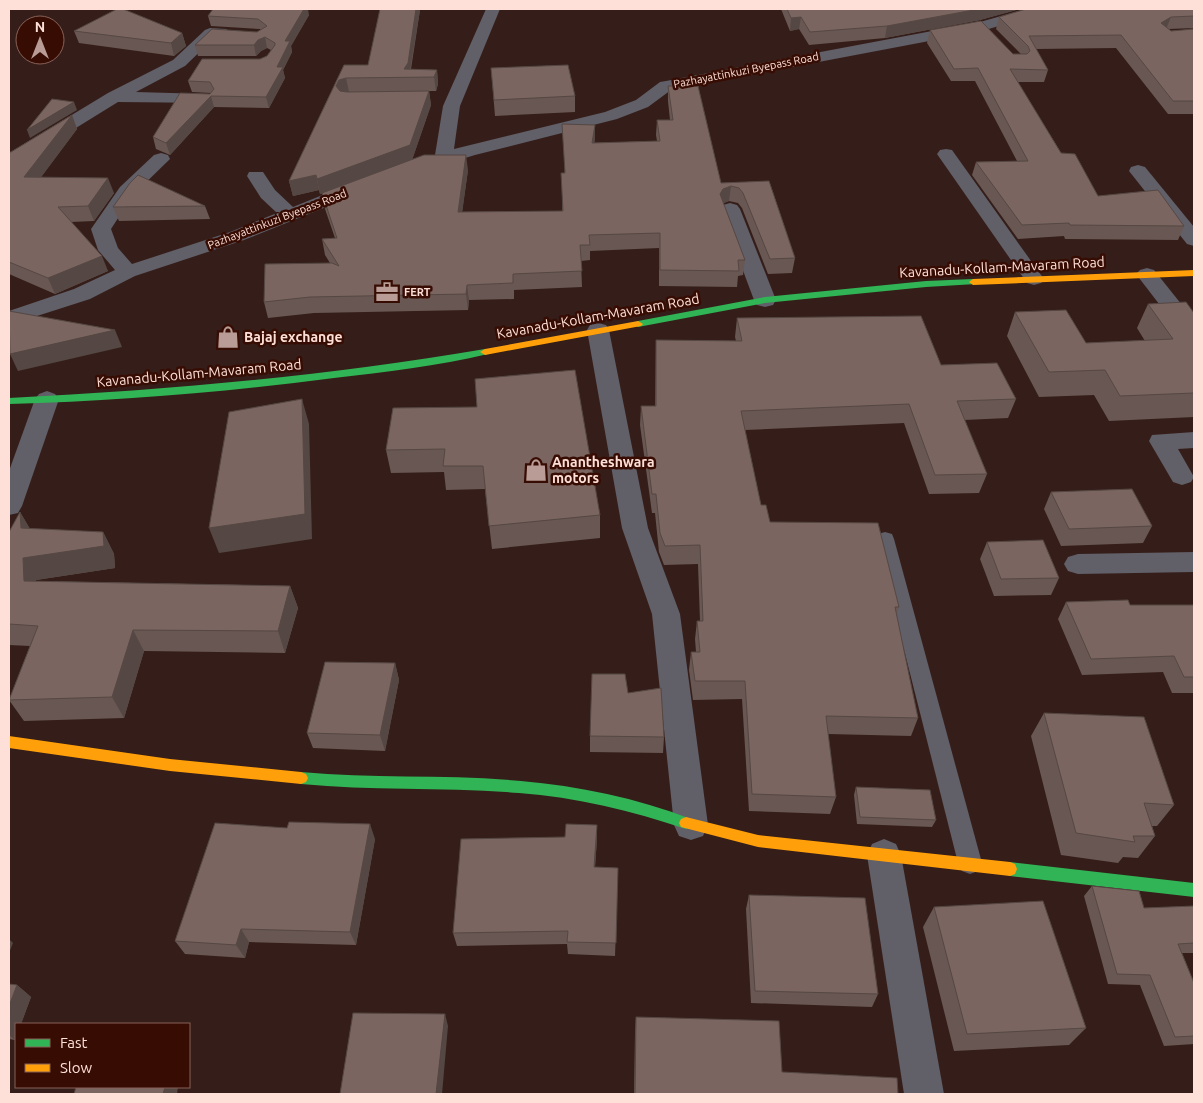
<svg xmlns="http://www.w3.org/2000/svg" width="1203" height="1103" font-family="Ubuntu,sans-serif">
<style>
.lines{fill:none;stroke-linecap:round;stroke-linejoin:round}
.lane{fill:#615f68;fill-rule:evenodd}
.street{fill:#615f68;fill-rule:evenodd}
.fast{fill:#30b455;fill-rule:evenodd}
.slow{fill:#ff9f0a;fill-rule:evenodd}
.wall{fill:#695753;fill-rule:evenodd}
.shaded-wall{fill:#554743}
.building{fill:#7a6560;stroke:#554743}
.labels{text-anchor:middle;dominant-baseline:central;stroke-width:5;stroke-linejoin:round;paint-order:stroke}
.far-street-label{font-size:11px;fill:#fee0d8;stroke:#370c03}
.far-poi-label{font-size:11px;font-weight:bold;fill:#fee0d8;stroke:#370c03;text-anchor:start}
.street-label{font-size:14px;fill:#fee0d8;stroke:#370c03}
.poi-label{font-size:14px;font-weight:bold;fill:#fee0d8;stroke:#370c03;text-anchor:start}
</style>
<rect width="100%" height="100%" fill="#351e19"/>
<g class="lines">
<polygon class="lane" points="885,532 892,534 894,539 982,863 978,871 970,874 962,871 958,863 876,539 878,534"/>
<g class="street">
<polygon points="486,9 500,9 460,106 454,149 605,112 636,100 660,82 666,81 980,22 1026,9 1048,9 1046,12 982,31 671,90 648,107 617,119 475,155 416,173 409,171 407,167 409,163 435,155 443,106"/>
<polygon points="210,28 226,29 234,34 226,39 214,38 185,66 136,92 207,94 213,95 216,99 213,103 118,102 16,165 9,166 9,153 108,93 173,60 205,30"/>
<polygon points="946,149 952,150 1041,275 1045,279 1041,283 1034,285 1027,283 937,154 940,150"/>
<polygon points="161,153 168,155 170,159 133,195 111,229 118,248 132,264 230,232 277,213 261,198 247,176 249,172 263,172 275,190 293,207 352,183 366,183 369,187 366,191 244,240 135,276 90,299 9,325 9,311 74,289 115,270 98,250 91,229 120,187 154,155"/>
<polygon points="1138,165 1145,167 1194,227 1194,246 1187,244 1129,171 1131,167"/>
<polygon points="730,203 737,205 740,209 776,300 773,305 765,307 757,305 754,300 720,209 723,205"/>
<polygon points="1147,268 1154,270 1194,320 1194,341 1186,339 1136,274 1140,270"/>
<polygon points="598,323 606,325 609,330 648,528 680,614 708,825 703,836 691,840 679,836 674,825 652,614 622,528 587,330 590,325"/>
<polygon points="47,391 55,394 59,399 22,506 18,513 9,515 9,471 35,399 39,394"/>
<polygon points="1194,432 1194,448 1178,449 1194,477 1191,482 1182,485 1173,482 1149,441 1152,435"/>
<polygon points="1194,552 1194,572 1078,574 1068,571 1064,564 1068,557 1078,554"/>
<polygon points="884,839 896,844 901,855 944,1094 904,1094 867,855 872,844"/>
</g>
<g class="fast">
<polygon points="973,279 976,280 976,284 926,287 765,303 638,327 633,324 638,321 765,297 926,281"/>
<path d="M485,349l3,1v4c-50,12 -103,18 -154,24 -107,14 -217,23 -325,26v-6c160,-8 318,-22 476,-49z"/>
<path d="M301,772c73,7 147,2 220,9 57,5 116,17 170,38l2,4 -2,4 -5,2c-54,-18 -110,-32 -167,-36 -73,-6 -146,-2 -218,-9l-5,-2 -2,-4 2,-4z"/>
<polygon points="1010,862 1194,883 1194,897 1010,876 1005,874 1003,869 1005,864"/>
</g>
<g class="slow">
<polygon points="1194,270 1194,276 973,285 969,282 973,279"/>
<polygon points="638,321 643,324 641,326 485,355 480,352 485,349"/>
<polygon points="9,736 170,759 301,772 306,774 308,778 306,782 301,784 170,771 9,748"/>
<polygon points="686,817 758,835 1010,862 1015,864 1017,869 1015,874 1010,876 758,847 681,827 679,823 681,819"/>
</g>
</g>
<g class="wall">
<polygon points="781,9 1020,9 980,20 885,38 809,45 799,29 790,31"/>
<path d="M1194,9v105h-26l-52,-66 -80,1 12,21 -4,12h-26l43,71 37,43 86,30 -6,14 -113,-1 -1,-3 -46,3 -46,-64 4,-13 41,-1 -42,-80h-24l-24,-38 3,-13 83,24h8l-25,-25 3,-12zM1194,28v1l-23,2 -2,-2z"/>
<polygon points="420,10 411,69 437,70 438,84 436,91 429,91 431,105 412,160 320,194 319,190 293,196 289,181 344,65 368,65"/>
<polygon points="309,15 291,46 292,52 283,70 285,78 269,108 214,107 170,155 156,149 153,137 211,93 192,92 188,81 260,59 267,56 271,50 267,48 261,51 256,56 198,56 195,45 257,32 261,30 260,29 211,26 208,16"/>
<polygon points="74,31 182,33 186,46 174,56 79,43"/>
<polygon points="491,68 575,96 575,112 495,116"/>
<polygon points="668,86 721,183 769,181 795,258 792,273 768,274 742,208 738,203 729,201 723,203 745,260 743,275 738,276 737,287 659,286 659,248 590,251 590,260 581,261 582,287 514,290 514,299 469,300 468,310 314,313 268,318 264,302 330,263 325,255 322,239 335,238 325,209 322,193 468,170 462,212 562,211 564,173 595,125 594,143 657,141 656,135 657,120 670,120 668,101"/>
<polygon points="72,115 77,129 41,177 114,193 94,221 71,222 108,271 55,294 9,274 9,152 11,152"/>
<polygon points="205,206 210,219 119,221 113,207"/>
<polygon points="1148,304 1194,313 1194,417 1109,421 1094,395 1039,397 1007,336 1015,312 1086,343 1145,341 1137,328"/>
<polygon points="737,318 941,365 1016,399 1008,418 964,420 987,474 979,493 929,494 904,423 745,430 761,505 770,522 899,607 896,616 918,718 911,736 828,734 836,797 830,814 749,811 742,699 693,700 689,670 691,652 696,652 695,639 697,621 700,621 698,564 664,565 659,552 655,513 652,513 640,425 641,406 655,406 656,340 736,341 735,337"/>
<polygon points="393,408 600,515 600,538 492,549 485,489 446,490 444,472 391,473 386,450"/>
<polygon points="1051,492 1152,526 1143,543 1061,546 1044,509"/>
<polygon points="20,512 30,529 103,532 114,554 115,568 36,580 36,581 290,586 298,608 285,653 144,651 124,718 24,721 9,700 30,646 9,645 9,532"/>
<polygon points="987,542 1059,578 1051,595 994,596 980,559"/>
<polygon points="1066,602 1130,605 1194,605 1194,693 1172,693 1163,672 1082,675 1058,619"/>
<polygon points="395,663 399,680 385,751 313,748 307,733"/>
<polygon points="628,693 664,737 663,753 590,752 590,736"/>
<polygon points="1044,713 1174,805 1157,826 1152,826 1155,836 1138,858 1123,857 1118,863 1061,855 1031,736"/>
<polygon points="856,787 936,820 932,827 857,824 854,795"/>
<polygon points="597,825 597,839 595,867 618,868 615,956 568,954 567,944 457,946 453,933 565,837"/>
<polygon points="287,828 375,839 356,945 249,942 245,958 185,954 175,941"/>
<polygon points="1092,886 1144,908 1194,906 1194,953 1182,953 1194,983 1194,1044 1164,1046 1140,985 1108,984 1084,896"/>
<polygon points="749,895 878,994 872,1007 751,1003 746,909"/>
<polygon points="934,907 1086,1028 1069,1045 954,1051 923,927"/>
<polygon points="9,984 17,985 31,997 21,1024 16,1024 16,1036 15,1040 9,1039"/>
<polygon points="636,1017 782,1072 898,1094 634,1094 635,1032"/>
</g>
<g class="shaded-wall">
<polygon points="304,9 308,9 309,15 291,46 292,52 283,70 285,78 269,108 266,97 285,41"/>
<polygon points="416,9 420,9 420,10 409,77 404,69"/>
<polygon points="979,9 1020,9 980,20 885,38 887,26"/>
<polygon points="801,17 799,29 790,31 791,18"/>
<polygon points="1171,17 1166,29 1161,23"/>
<polygon points="182,33 186,46 174,56 171,43"/>
<polygon points="265,37 267,48 261,51 256,56 254,45 258,40"/>
<polygon points="437,70 438,84 436,91 434,77"/>
<polygon points="346,78 349,92 342,94 336,86 339,80"/>
<polygon points="429,91 431,105 412,160 320,194 317,179"/>
<polygon points="211,96 214,107 170,155 166,143"/>
<polygon points="74,102 77,110 30,138 27,130"/>
<polygon points="72,115 77,129 30,192 24,177"/>
<polygon points="595,125 595,140 592,158 592,143"/>
<polygon points="466,155 468,170 460,228 458,212"/>
<polygon points="316,175 319,190 293,196 289,181"/>
<polygon points="108,178 114,193 94,221 88,206"/>
<polygon points="731,186 729,201 722,204 720,194 723,189"/>
<polygon points="102,256 108,271 55,294 48,278"/>
<polygon points="467,285 469,300 468,310 466,294"/>
<polygon points="115,330 122,347 18,371 10,354"/>
<polygon points="302,399 309,424 312,539 219,553 209,528"/>
<polygon points="20,512 33,534 21,528"/>
<polygon points="103,532 114,554 115,568 36,580 38,603 24,581 23,558"/>
<polygon points="290,586 298,608 285,653 278,631"/>
<polygon points="133,630 144,651 124,718 112,697"/>
<polygon points="395,663 399,680 385,751 380,735"/>
<polygon points="370,824 375,839 356,945 350,932"/>
<polygon points="597,825 597,839 594,881 594,867"/>
<polygon points="241,929 249,942 245,958 236,945"/>
<polygon points="9,939 13,943 9,953"/>
<polygon points="17,985 31,997 21,1024 16,1024 16,1036 15,1040 9,1035 9,1006"/>
<polygon points="445,1014 448,1026 442,1094 436,1094"/>
<polygon points="165,1087 178,1087 177,1094 163,1094"/>
</g>
<g class="building">
<polygon points="117,9 123,9 182,33 171,43 74,31"/>
<polygon points="213,9 304,9 285,41 290,41 277,67 283,67 266,97 211,96 166,143 153,137 180,93 210,94 214,89 210,82 188,81 202,59 260,59 267,56 275,45 275,43 265,37 258,40 254,45 195,45 212,29 257,32 267,26 258,19 208,16"/>
<polygon points="380,9 416,9 408,63 404,69 437,70 434,77 346,78 339,80 336,86 340,91 347,92 429,91 410,145 317,179 316,175 289,181 344,65 368,65"/>
<polygon points="787,9 979,9 887,26 810,32 801,17 791,18"/>
<polygon points="1026,9 1194,9 1194,16 1171,17 1161,23 1171,31 1194,29 1194,101 1173,101 1121,35 1029,36 1048,70 1010,69 1061,153 1075,154 1098,196 1158,190 1184,226 1070,225 1069,223 1022,225 976,162 1028,161 978,68 954,69 930,30 981,21 1013,54 1027,54 1030,51 1028,46 999,17"/>
<polygon points="568,65 575,96 494,100 491,68"/>
<polygon points="668,86 698,86 721,183 769,181 795,258 770,259 743,193 739,188 731,186 723,189 720,194 745,260 738,260 739,271 660,270 660,233 589,235 590,245 580,245 582,271 513,274 513,283 467,285 466,294 310,297 264,302 265,264 332,263 339,266 322,239 337,238 322,193 424,155 466,155 458,212 563,211 561,173 565,173 562,124 595,125 592,143 660,141 657,120 673,120"/>
<polygon points="52,99 74,102 27,130"/>
<polygon points="72,115 24,177 108,178 88,206 58,207 102,256 48,278 9,262 9,152 11,152"/>
<polygon points="138,175 205,206 113,207 130,183"/>
<polygon points="1186,302 1194,313 1194,393 1120,396 1105,370 1049,372 1015,312 1066,310 1086,343 1173,339 1148,304"/>
<polygon points="9,311 115,330 10,354"/>
<polygon points="921,316 941,365 997,363 1016,399 957,401 987,474 935,475 909,404 741,411 761,505 766,505 770,522 878,523 899,607 895,607 918,718 826,716 836,797 752,794 745,681 695,681 691,652 700,652 697,621 703,621 700,545 665,546 660,533 656,494 652,494 641,406 656,406 656,340 742,341 737,318"/>
<polygon points="575,370 600,515 489,526 483,466 443,466 445,449 386,450 393,408 477,407 475,379"/>
<polygon points="302,399 305,514 209,528 229,412"/>
<polygon points="1132,489 1152,526 1069,529 1051,492"/>
<polygon points="20,512 21,528 103,532 104,546 23,558 24,581 290,586 278,631 133,630 112,697 9,700 38,626 9,624 9,532"/>
<polygon points="1043,540 1059,578 1001,579 987,542"/>
<polygon points="1128,600 1130,605 1194,605 1194,677 1184,677 1174,656 1091,659 1066,602"/>
<polygon points="325,662 395,663 380,735 307,733"/>
<polygon points="592,674 625,674 628,693 661,688 664,737 590,736"/>
<polygon points="1044,713 1144,717 1174,805 1144,803 1155,836 1133,836 1135,842 1076,833"/>
<polygon points="856,787 930,790 936,820 860,817"/>
<polygon points="289,822 370,824 350,932 241,929 236,945 175,941 215,823 287,828"/>
<polygon points="566,824 597,825 594,867 618,868 616,943 567,942 568,931 453,933 461,839 565,837"/>
<polygon points="1092,886 1139,891 1144,908 1194,906 1194,943 1178,944 1194,983 1194,1036 1175,1037 1150,975 1117,974"/>
<polygon points="749,895 865,898 878,994 755,991"/>
<polygon points="1043,901 1086,1028 967,1034 934,907"/>
<polygon points="9,984 17,985 9,1006"/>
<polygon points="353,1013 445,1014 436,1094 340,1094"/>
<polygon points="636,1017 779,1021 782,1072 897,1078 898,1094 635,1094"/>
<polygon points="76,1087 165,1087 163,1094 74,1094"/>
</g>
<defs>
<symbol id="office-bare" viewBox="-9 -9 18 18"><path d="M-6-3h4V-5.5h4V-3h4V5H-6ZM-1-4.5V-3h2v-1.5ZM-6 0V1H6V0Z" fill="#b89c95" stroke="#370c03" stroke-width="2.5" paint-order="stroke"/></symbol>
<symbol id="shop-bare" viewBox="-9 -9 18 18"><path d="M-5-2.5h2.3a2.7 3.5 0 0 1 5.4 0H5L5.5 6h-11ZM-1.5-2.5h3a1.5 2.3 0 0 0-3 0Z" fill="#b89c95" stroke="#370c03" stroke-width="2.5" paint-order="stroke"/></symbol>
</defs>
<g fill-rule="evenodd">
<use href="#office-bare" x="371" y="276" width="32" height="32"/>
<use href="#shop-bare" x="212" y="321" width="32" height="32"/>
<use href="#shop-bare" x="520" y="454" width="32" height="32"/>
</g>
<g class="labels">
<g class="far-street-label">
<text transform="translate(746 70) rotate(-11)">Pazhayattinkuzi Byepass Road</text>
<text transform="translate(277 219) rotate(-21)">Pazhayattinkuzi Byepass Road</text>
</g>
<g class="far-poi-label">
<text x="404" y="292">FERT</text>
</g>
<g class="street-label">
<text transform="translate(1002 267) rotate(-3)">Kavanadu-Kollam-Mavaram Road</text>
<text transform="translate(598 316) rotate(-10)">Kavanadu-Kollam-Mavaram Road</text>
<text transform="translate(199 373) rotate(-5)">Kavanadu-Kollam-Mavaram Road</text>
</g>
<g class="poi-label">
<text x="244" y="337">Bajaj exchange</text>
<text x="552" y="462">Anantheshwara<tspan x="552" dy="16">motors</tspan></text>
</g>
</g>
<rect width="1203" height="1103" fill="none" stroke="#fee0d8" stroke-width="20"/>
<rect x="15" y="1023" width="175" height="65" fill="#370c03" stroke="#876158"/>
<rect x="25" y="1039" width="25" height="8" fill="#30b455" stroke="#876158"/>
<text x="60" y="1048" font-size="15" fill="#fee0d8">Fast</text>
<rect x="25" y="1064" width="25" height="8" fill="#ff9f0a" stroke="#876158"/>
<text x="60" y="1073" font-size="15" fill="#fee0d8">Slow</text>
<g transform="translate(40 40)"><circle r="24" fill="#370c03" stroke="#876158"/>
<path d="M0-4L9 19L0 12L-9 19Z" fill="#b89c95"/>
<text y="-8" font-size="14" font-weight="bold" text-anchor="middle" fill="#fee0d8">N</text>
</g>
</svg>
